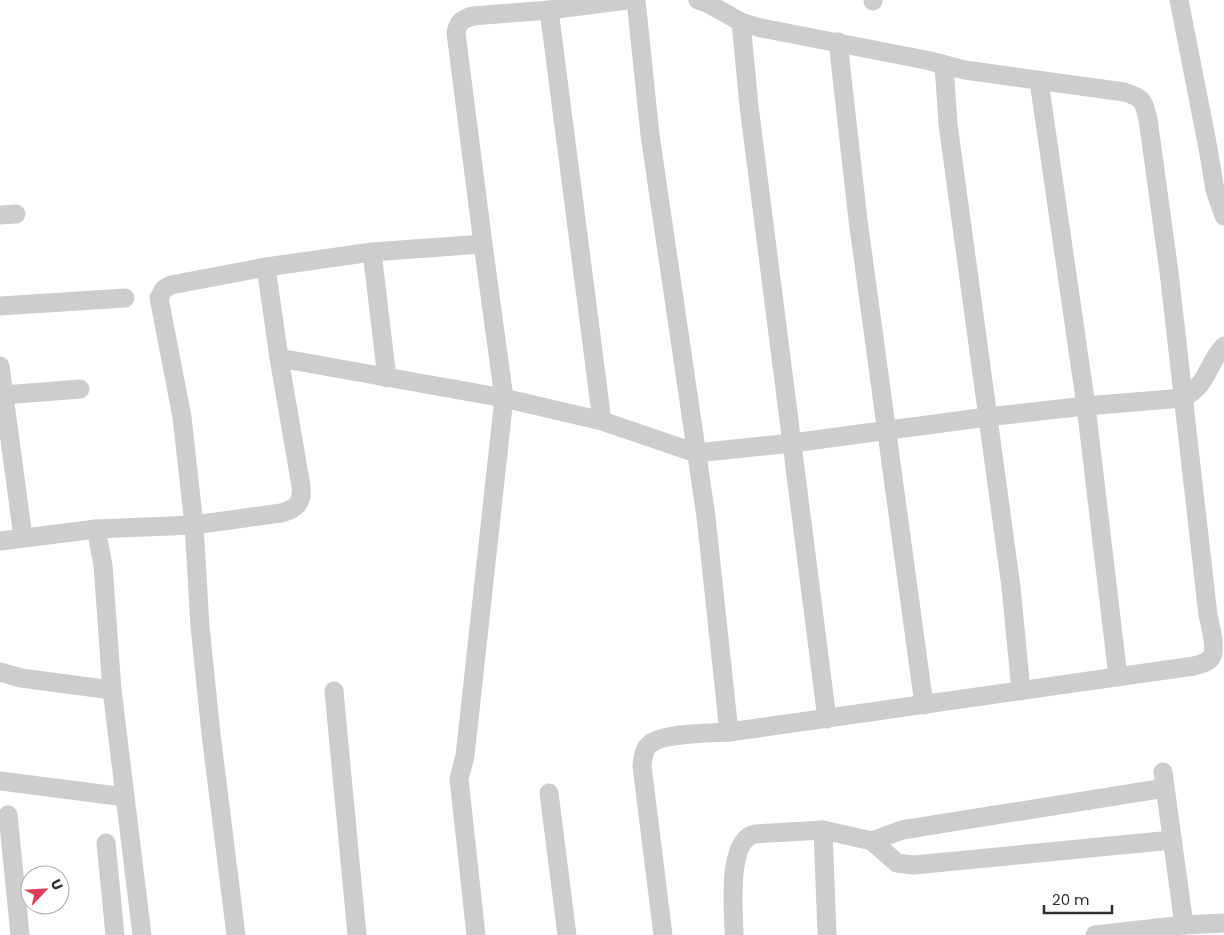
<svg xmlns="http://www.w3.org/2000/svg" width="1224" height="935" font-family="Poppins,sans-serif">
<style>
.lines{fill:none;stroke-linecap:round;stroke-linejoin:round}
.street{stroke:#cdcdcd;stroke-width:19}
</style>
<rect width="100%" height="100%" fill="#fff"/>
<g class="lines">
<g class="street">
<polyline points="636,0 650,135 706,517 729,732"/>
<polyline points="873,0 873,1"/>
<polyline points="1179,0 1208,148 1215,190 1224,216"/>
<polyline points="549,10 602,421"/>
<polyline points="741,22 749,106 827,719"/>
<polyline points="838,42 858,220 924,705"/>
<polyline points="944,65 948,124 1011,587 1021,691"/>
<polyline points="1039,81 1086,406 1118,677"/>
<polyline points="0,215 16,214"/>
<polyline points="372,252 387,378"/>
<polyline points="0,306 125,298"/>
<path d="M279,358l225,40 98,23 94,32 96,-10 195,-26 99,-11 97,-8c26,-14 23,-33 41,-52"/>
<polyline points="0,366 23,537"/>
<polyline points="4,395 80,389"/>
<polyline points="0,541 96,529"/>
<polyline points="0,672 21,678 112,690"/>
<polyline points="334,691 357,935"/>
<polyline points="1163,772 1184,925"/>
<polyline points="0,781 125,797"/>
<polyline points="549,793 567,935"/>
<polyline points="8,815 20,935"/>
<polyline points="872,841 897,863 914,865 1172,840"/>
<polyline points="106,843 115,935"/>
<path d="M142,935l-30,-245 -9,-125 -7,-36 98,-4 87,-12c15,-4 22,-10 20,-27l-22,-128 -13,-91"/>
<path d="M236,935l-25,-201 -11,-108 -6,-101 -12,-108 -23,-119 5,-9 7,-4 95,-18 106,-15 111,-8 -27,-211c2,-11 6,-14 17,-17l76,-6 78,-10"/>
<polyline points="476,935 459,779 465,756 504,398 483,244"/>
<path d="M663,935l-21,-169c1,-8 1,-16 8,-22 13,-11 61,-11 79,-12l465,-66c6,-2 13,-3 17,-8 6,-8 -1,-34 -3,-43l-39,-343 -21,-153c-5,-18 -4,-21 -24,-27l-159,-22 -39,-10 -165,-32 -20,-6 -34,-19 -9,-3"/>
<path d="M734,935c0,-23 -8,-95 21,-101l68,-4"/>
<polyline points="827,935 823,830 872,841 902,830 1165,788"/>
<polyline points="1095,935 1184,925 1224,923"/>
</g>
</g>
<g transform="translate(45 890) rotate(65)"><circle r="24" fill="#ffffff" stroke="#acacac"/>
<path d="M0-4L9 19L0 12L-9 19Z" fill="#db3e56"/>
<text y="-8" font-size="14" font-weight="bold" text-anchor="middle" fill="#303030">U</text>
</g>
<path d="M1044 905v8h68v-8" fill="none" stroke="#303030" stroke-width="2.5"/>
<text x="1052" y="905" font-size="15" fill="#303030" stroke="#ffffff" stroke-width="4" paint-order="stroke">20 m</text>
</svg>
